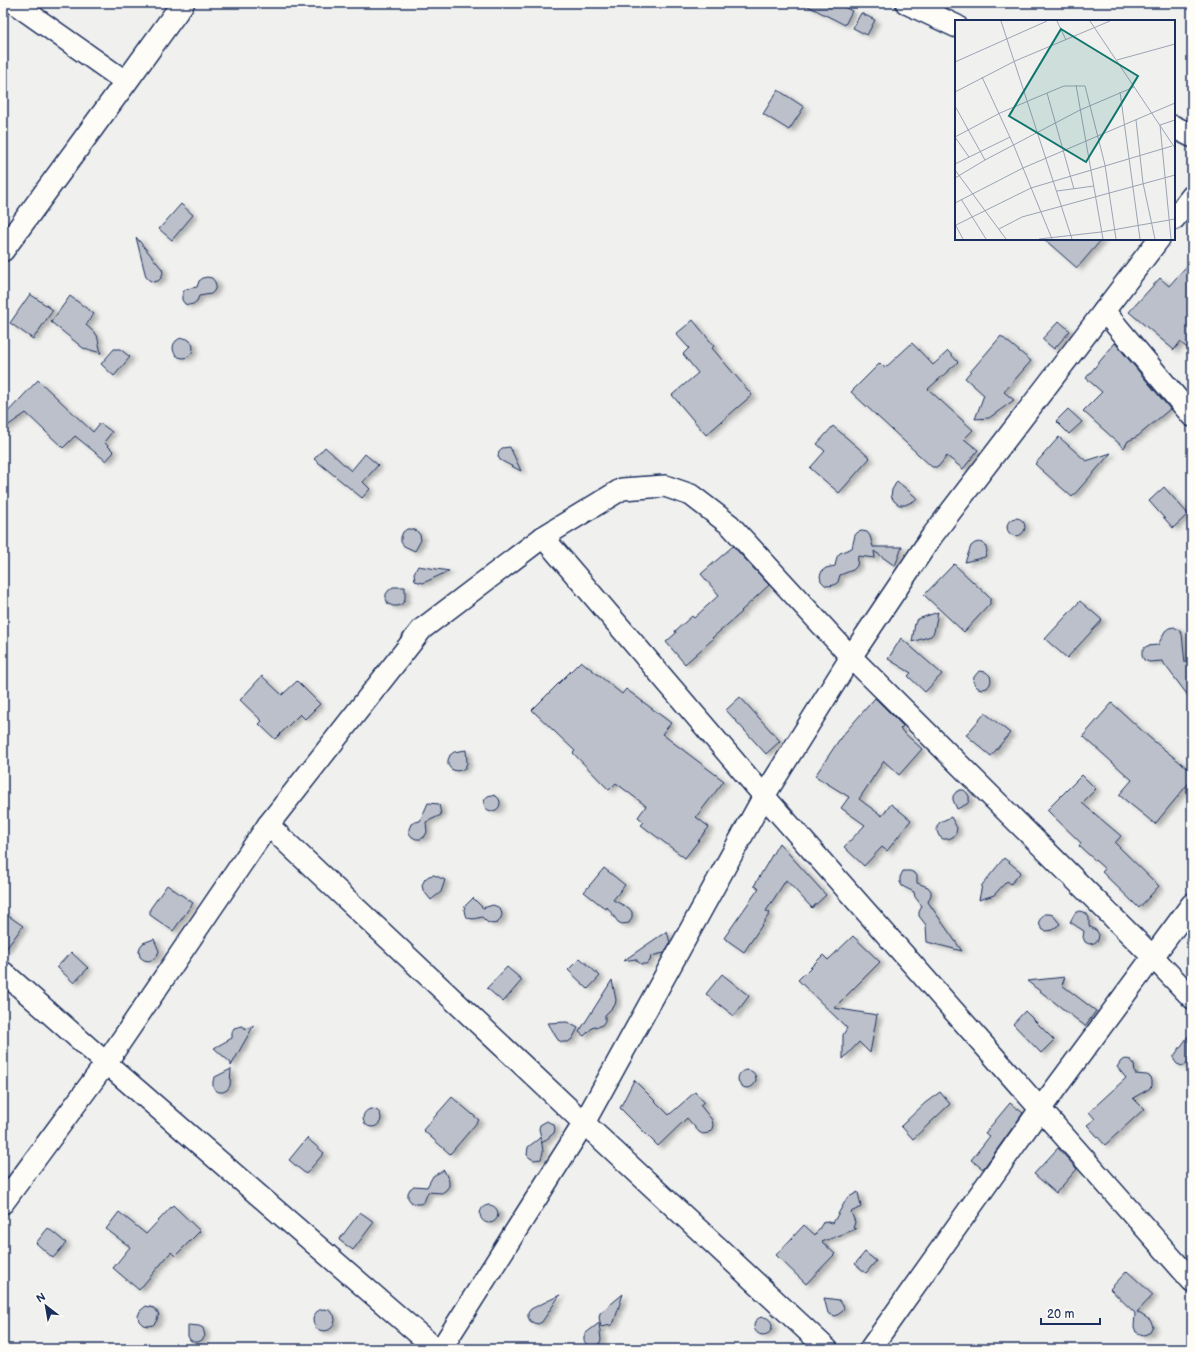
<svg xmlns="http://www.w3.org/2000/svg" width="1195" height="1352" font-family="'Balsamiq Sans',sans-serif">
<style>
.building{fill:#bbc0ca;stroke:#1b2f5e;filter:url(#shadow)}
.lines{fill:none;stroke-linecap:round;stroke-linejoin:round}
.street-casing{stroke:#1b2f5e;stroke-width:24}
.secondary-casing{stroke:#1b2f5e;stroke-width:25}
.highway-casing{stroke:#1b2f5e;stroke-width:25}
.street{stroke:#fdfcf7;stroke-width:21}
.secondary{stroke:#fdfcf7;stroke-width:22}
.highway{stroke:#fdfcf7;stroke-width:22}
.inset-road{fill:none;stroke:#9ba3b4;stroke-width:1}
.view{fill:#0f766e;fill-opacity:0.15;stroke:#0f766e;stroke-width:2}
.inset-edge{fill:none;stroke:#1b2f5e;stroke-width:2}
</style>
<defs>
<filter id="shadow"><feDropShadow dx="4.5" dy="2.5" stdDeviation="2" flood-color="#0004"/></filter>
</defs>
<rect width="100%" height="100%" fill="#f0f0ee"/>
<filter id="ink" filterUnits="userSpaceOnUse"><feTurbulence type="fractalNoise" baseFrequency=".025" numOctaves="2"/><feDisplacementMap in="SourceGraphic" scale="8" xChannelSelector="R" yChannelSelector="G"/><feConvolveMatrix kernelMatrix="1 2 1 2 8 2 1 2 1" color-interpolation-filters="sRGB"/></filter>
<g filter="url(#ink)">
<g class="building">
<polygon points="802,3 836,3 852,11 845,25"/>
<polygon points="861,13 875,20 867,35 853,28"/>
<polygon points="778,90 804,107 789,130 763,114"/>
<polygon points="181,204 193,215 172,240 159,229"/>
<polygon points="136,237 162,269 163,273 161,278 158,281 153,282 149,280 146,277"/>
<polygon points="1044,239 1102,239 1077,268"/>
<polygon points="1192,260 1192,352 1180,342 1174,350 1129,312 1160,278 1169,286"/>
<polygon points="207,277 212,278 215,282 216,286 214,291 211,294 199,296 197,301 193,304 189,305 185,304 182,300 182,296 183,292 186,289 197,287 199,281 203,278"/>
<polygon points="30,294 53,310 33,339 10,323"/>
<polygon points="70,296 94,314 86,325 97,335 101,353 83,348 51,322"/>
<polygon points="693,320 714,346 712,348 752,395 706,435 672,395 698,373 683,354 689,348 676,334"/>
<polygon points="1059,321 1070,331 1054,349 1042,339"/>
<polygon points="1001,336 1031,361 1004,392 1014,400 989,418 975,419 984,395 965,378"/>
<circle cx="183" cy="348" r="10"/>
<polygon points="912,343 933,365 948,351 958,362 928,389 973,430 964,439 978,450 963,469 947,456 938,467 932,467 851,392 880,363 885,368"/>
<polygon points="1115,343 1170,409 1138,436 1128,441 1124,448 1083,411 1102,392 1086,378"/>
<polygon points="114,349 120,349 130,357 114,376 101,364"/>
<polygon points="38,380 93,432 100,423 112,432 104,442 114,452 106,461 75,436 63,448 26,413 3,429 3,417"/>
<polygon points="1068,409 1082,422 1069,434 1056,421"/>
<polygon points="833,426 870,458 839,493 810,468 825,451 817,444"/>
<polygon points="1059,437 1086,461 1111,453 1072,497 1035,464"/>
<polygon points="325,447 351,471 365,454 378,465 363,482 370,489 362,498 314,459"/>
<polygon points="510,447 521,471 500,460 498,456 499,451 502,448"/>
<polygon points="897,481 918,499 905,505 899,505 894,501 891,496 892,490"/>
<polygon points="1164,487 1188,514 1173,528 1149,501"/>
<circle cx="1016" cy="527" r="9"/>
<polygon points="407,529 412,529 417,531 420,535 421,540 415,551 404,546 401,542 401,537 403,532"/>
<polygon points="862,531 867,532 870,536 873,547 902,547 895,566 874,551 875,558 858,556 857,566 853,570 840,575 838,582 834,585 829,586 825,585 821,581 820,576 822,571 826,568 835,566 837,557 840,553 852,548 855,535 858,532"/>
<polygon points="979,542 983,543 986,547 987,551 985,557 965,562 971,546 975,543"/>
<polygon points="733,546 769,585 741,611 742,612 712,638 713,639 685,664 666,642 676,633 675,631 692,616 694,618 719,595 701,574"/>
<polygon points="954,564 990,598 990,604 964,632 924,595"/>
<polygon points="418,566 449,571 423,583 415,581 414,573"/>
<polygon points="393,587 405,587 405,599 402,604 398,606 393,606 388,604 386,599 386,594 389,590"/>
<polygon points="1080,601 1102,620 1067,658 1045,639"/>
<polygon points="938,612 934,632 931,636 912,642 915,623 918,619"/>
<polygon points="1174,627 1179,630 1182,634 1185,663 1192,657 1192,701 1162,661 1149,662 1144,660 1142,656 1142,652 1144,648 1147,646 1158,645 1165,631 1169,628"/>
<polygon points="901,638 942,674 925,692 908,676 911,673 888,659"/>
<polygon points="581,661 622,694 626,689 671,723 662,734 724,781 696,817 709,827 685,858 641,825 644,822 638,817 646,806 616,783 609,790 573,753 575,751 532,710"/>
<polygon points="979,671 986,672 990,676 991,680 990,684 987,688 983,689 978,688 975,685 973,681 974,677"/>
<polygon points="262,676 282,695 297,681 320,704 305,719 300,714 275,739 259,724 262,721 240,700"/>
<polygon points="740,697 780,741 766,754 726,710"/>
<polygon points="875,698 903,726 900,729 922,749 899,775 884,761 859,799 882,816 891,804 911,820 887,851 882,847 864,866 844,847 865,825 841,808 849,797 815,776 841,737"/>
<polygon points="1112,703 1150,738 1192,772 1192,779 1155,824 1119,795 1132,780 1083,736"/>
<polygon points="985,713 1010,733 991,756 966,735"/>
<polygon points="466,750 467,763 465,768 461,770 456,771 451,769 448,765 448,760 450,755 454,752"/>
<polygon points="1082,775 1096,789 1082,803 1121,836 1115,843 1159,886 1139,908 1102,872 1105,869 1079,846 1081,843 1047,810"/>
<polygon points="960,790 964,790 967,793 969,796 969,801 967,804 957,809 953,800 953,796 956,792"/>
<circle cx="492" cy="803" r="8"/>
<polygon points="428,803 439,804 441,815 426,822 427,832 425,836 421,839 416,839 412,837 409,833 409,829 411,824 415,822 420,821"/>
<polygon points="951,817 957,828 956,833 953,837 948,839 943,839 939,836 937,831 937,826 940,822"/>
<polygon points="779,843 826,895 812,908 786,880 766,911 770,913 744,952 724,938 759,888 754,886"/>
<polygon points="1004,858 1021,872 1011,884 1007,881 994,895 979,900 982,885"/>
<polygon points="604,868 625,885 613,900 629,908 632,912 632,917 629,923 622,924 618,922 607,907 606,909 584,892"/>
<polygon points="903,871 910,871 915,873 917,876 917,883 928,887 931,891 931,895 928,902 962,951 927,942 926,925 919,916 919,912 922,906 915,897 914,892 902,886 900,882 900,877"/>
<polygon points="434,875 445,880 441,892 431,900 423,890 422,885 425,879 429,876"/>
<polygon points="167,885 193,903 173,931 150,915 150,909"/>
<polygon points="473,898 483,908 493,905 498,907 501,910 502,915 500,920 497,923 492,924 487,922 482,917 473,919 468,918 465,915 464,910 465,906"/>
<polygon points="1079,911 1083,912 1087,914 1089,918 1089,926 1097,931 1099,935 1098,940 1094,943 1089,944 1085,942 1083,937 1084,931 1070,922 1075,913"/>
<polygon points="3,912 23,926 3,953"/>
<polygon points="1044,914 1049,914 1053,915 1060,924 1052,930 1047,931 1043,930 1040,926 1039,921"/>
<polygon points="667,931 670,943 664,953 651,956 650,961 646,964 641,964 637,961 636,959 623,961"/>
<polygon points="853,936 880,962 834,1008 877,1015 870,1053 859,1042 843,1059 843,1035 847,1028 798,980 823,955 828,960"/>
<polygon points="154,939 159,951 157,956 154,959 149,961 144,960 140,957 139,952 140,947 143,943"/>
<polygon points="71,952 88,968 74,983 57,967"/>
<polygon points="580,958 600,976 588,989 568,970"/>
<polygon points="507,967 522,980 503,1002 487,988"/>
<polygon points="722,974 749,996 734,1016 706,994"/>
<polygon points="1065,977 1062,985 1096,1011 1085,1026 1027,981"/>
<polygon points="612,980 616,1000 615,1005 605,1015 605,1021 602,1025 598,1027 594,1026 584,1036 579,1032"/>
<polygon points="1025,1011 1054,1040 1041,1053 1013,1024"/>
<polygon points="567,1022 578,1028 572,1039 568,1042 562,1042 558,1040 548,1023"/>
<polygon points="254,1025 242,1046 231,1066 231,1063 214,1048 232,1038 232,1032 234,1028 242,1026 246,1029"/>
<polygon points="1189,1035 1189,1060 1186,1064 1182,1066 1177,1064 1174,1060 1174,1056"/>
<polygon points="1126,1059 1131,1060 1134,1064 1135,1074 1147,1075 1151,1077 1152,1081 1152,1086 1149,1089 1133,1098 1144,1109 1105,1145 1087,1125 1095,1119 1089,1112 1126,1078 1117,1067 1121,1061"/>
<polygon points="231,1069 230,1086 227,1090 223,1092 219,1092 215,1090 213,1086 213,1081 215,1077"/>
<circle cx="747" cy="1079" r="9"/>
<polygon points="634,1080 669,1115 695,1092 704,1102 700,1105 712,1120 713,1125 712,1129 708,1133 703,1134 699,1132 687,1118 658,1146 620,1108"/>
<polygon points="940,1092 950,1104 913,1139 901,1126 925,1103"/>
<polygon points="452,1097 479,1120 450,1154 423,1130"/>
<polygon points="1010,1103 1023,1113 983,1169 971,1160 990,1136 985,1133"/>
<circle cx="372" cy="1118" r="9"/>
<polygon points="547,1121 554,1125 555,1129 554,1133 542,1143 541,1137 543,1152 541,1159 534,1160 530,1158 527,1155 528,1147 541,1137 539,1129 540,1125"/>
<polygon points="307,1138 324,1153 306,1174 289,1160"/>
<polygon points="1058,1148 1077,1169 1056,1193 1034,1174"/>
<polygon points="444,1170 449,1181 449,1186 446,1190 442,1193 428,1192 424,1202 420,1204 415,1204 411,1202 408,1198 408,1193 410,1189 414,1186 427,1187 433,1176"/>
<polygon points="858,1192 861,1207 851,1212 855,1222 853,1228 856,1229 822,1242 835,1254 806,1284 776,1255 804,1225 815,1235 824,1221 833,1223 847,1198"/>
<circle cx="489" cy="1214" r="9"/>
<polygon points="173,1205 200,1231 175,1256 171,1252 139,1290 113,1268 130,1247 106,1229 119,1212 146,1234"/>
<polygon points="360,1212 374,1222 353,1250 339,1240"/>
<polygon points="48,1228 66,1243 53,1258 36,1243"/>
<polygon points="865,1252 876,1261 866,1273 855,1264"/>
<polygon points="1127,1271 1153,1295 1137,1312 1150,1320 1153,1326 1149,1333 1144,1335 1140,1334 1136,1332 1134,1327 1135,1313 1110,1289"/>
<polygon points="623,1294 614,1322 611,1325 601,1327 599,1317 600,1313"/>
<polygon points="560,1295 542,1322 538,1324 534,1323 530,1321 528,1317 528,1313 531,1309"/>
<polygon points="824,1298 839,1300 844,1307 843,1311 836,1316 832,1315 828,1313"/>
<polygon points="146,1306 154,1308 159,1314 156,1322 153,1325 148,1326 143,1325 139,1321 138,1316 140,1311"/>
<circle cx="324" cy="1320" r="11"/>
<circle cx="763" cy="1326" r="9"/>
<polygon points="599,1323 601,1340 599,1344 595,1346 590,1346 587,1345 584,1341 584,1337 586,1333"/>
<polygon points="188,1325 199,1326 203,1328 205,1336 202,1340 198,1342 194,1342 190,1340 188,1336"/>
</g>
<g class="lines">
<defs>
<g id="street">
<polyline points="14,3 126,82"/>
<polyline points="1174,219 1192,196"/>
<polyline points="1104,311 1192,416"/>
<polyline points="543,537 764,796 1192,1281"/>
<polyline points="268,825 584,1123 827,1349"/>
<polyline points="3,972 106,1063 436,1349"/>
<polyline points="3,1203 106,1063 268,825 422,629 543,537 622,489 665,486 691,495 730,525 851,657 1153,957 1192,998"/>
<polyline points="441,1349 584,1123 764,796 851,657 932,536 1159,239"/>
<polyline points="870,1349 1041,1108 1192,904"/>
</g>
<polyline id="secondary" points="3,250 126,82 183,3"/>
<g id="highway">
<polyline points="907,3 956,26"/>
<polyline points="1174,127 1192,136"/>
</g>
</defs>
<use href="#street" class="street-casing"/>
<use href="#secondary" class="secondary-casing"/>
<use href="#highway" class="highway-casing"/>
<use href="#street" class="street"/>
<use href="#secondary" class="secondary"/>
<use href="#highway" class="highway"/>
</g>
</g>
<g transform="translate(955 20)">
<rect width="220" height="220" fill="#f0f0ee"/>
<path class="inset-road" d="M46,1l71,218M102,1l9,19M135,1l85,127M162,40l58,-16M0,42l92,-41M27,57l32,69 38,93M121,65l27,154M0,72l60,-31 95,-40M165,72l20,147M92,73l27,96M0,86l30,54M181,100l7,63 12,56M0,117l45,-24 47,-20 17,-7h21l20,79 11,74M0,117l14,20M0,144l55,-27M0,150l51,69M0,158l30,-18 95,-50 54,-23M102,171l37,-5M6,179l25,40M0,183l68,-35 152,-65M0,204l8,15M1,205l75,-37 141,-42M44,209l23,-12 153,-42M84,219l62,-7 74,-13M216,219l-11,-114 15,-5"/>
<path class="view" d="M106,9l77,47 -52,86 -77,-46z"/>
<rect width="220" height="220" class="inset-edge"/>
</g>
<rect width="1195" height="1352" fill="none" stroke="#fdfcf7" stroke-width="16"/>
<rect x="8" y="8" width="1179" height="1336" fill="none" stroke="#1b2f5e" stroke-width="1.5" filter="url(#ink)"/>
<g transform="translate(46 1306) rotate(329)" stroke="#fdfcf7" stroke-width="3" paint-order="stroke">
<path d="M0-3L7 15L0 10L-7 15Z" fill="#1b2f5e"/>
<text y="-6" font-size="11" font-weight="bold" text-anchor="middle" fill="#1b2f5e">N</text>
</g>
<path d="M1041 1318v6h59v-6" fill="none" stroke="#1b2f5e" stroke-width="2"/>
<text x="1047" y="1318" font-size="12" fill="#1b2f5e" stroke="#fdfcf7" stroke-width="3" paint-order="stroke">20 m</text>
</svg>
